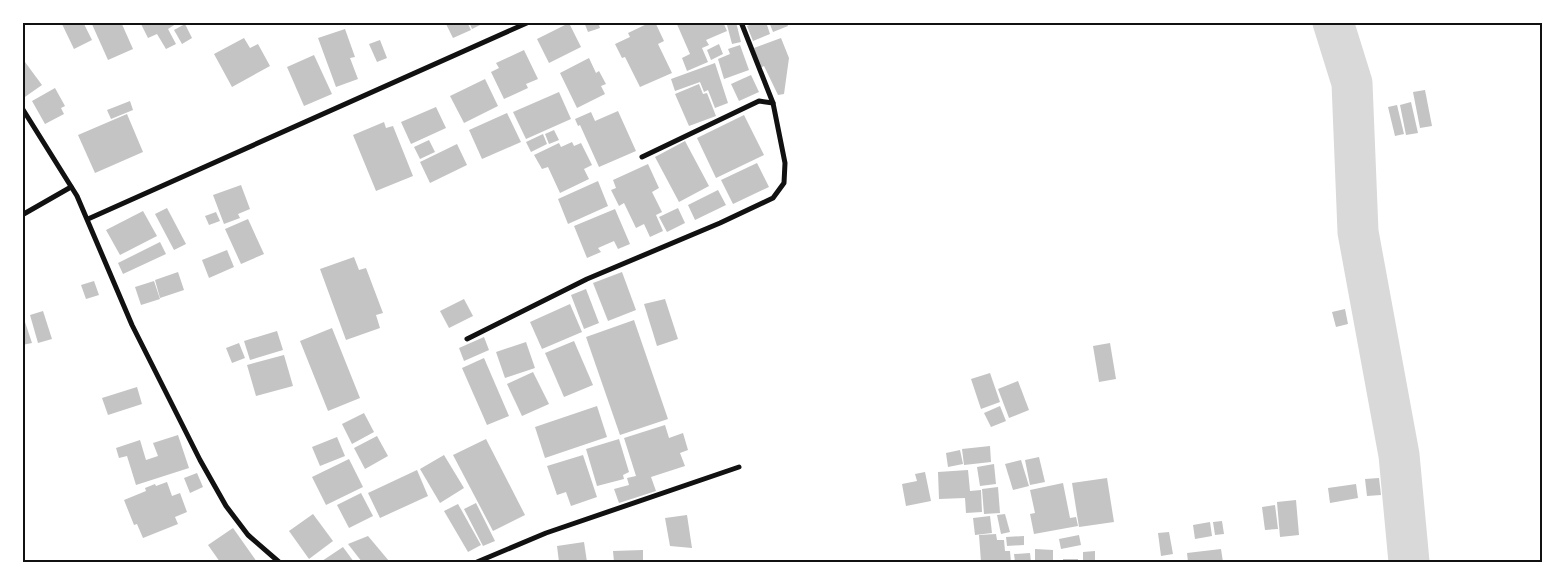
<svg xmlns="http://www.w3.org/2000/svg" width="1565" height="585" font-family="Signika,sans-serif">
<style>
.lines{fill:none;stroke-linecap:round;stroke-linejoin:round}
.river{stroke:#d9d9d9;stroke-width:41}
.building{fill:#c4c4c4}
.minor{stroke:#111;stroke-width:5}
.neatline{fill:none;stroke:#111;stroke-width:2}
</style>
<rect width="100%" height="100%" fill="#fff"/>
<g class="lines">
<polyline class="river" points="1333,22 1352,83 1358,232 1399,455 1409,562"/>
</g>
<g class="building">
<polygon points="61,22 83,22 92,40 74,49"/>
<polygon points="91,22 121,22 133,49 108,60"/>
<polygon points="140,22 179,22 168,29 176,44 166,49 157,34 148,38"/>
<polygon points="445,22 467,22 471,30 453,38"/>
<polygon points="469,22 486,22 472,29"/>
<polygon points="584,22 598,22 600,28 588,32"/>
<polygon points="651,22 655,22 664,41 658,44 672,73 640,87 625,57 622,58 615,44 630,37 628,33"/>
<polygon points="676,22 723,22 727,31 706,40 709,45 702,48 708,62 687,71 682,58 690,54"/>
<polygon points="736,22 741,42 732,44 727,25"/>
<polygon points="756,22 766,22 770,34 753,41 747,26"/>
<polygon points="769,22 786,22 788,26 773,32"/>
<polygon points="569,23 581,47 549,63 537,39"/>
<polygon points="185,24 192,38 182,44 174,30"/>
<polygon points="345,29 355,57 350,58 358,79 336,87 318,38"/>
<polygon points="244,38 250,48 258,44 270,66 232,87 214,54"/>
<polygon points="781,38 789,58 784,94 778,95 764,66 760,68 754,48"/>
<polygon points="380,40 387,58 377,62 369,44"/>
<polygon points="719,44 723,54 711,60 707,50"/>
<polygon points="740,45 749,70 724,79 718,59 730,54 728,49"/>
<polygon points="524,50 538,79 526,84 528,88 504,99 491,72 499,68 496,63"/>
<polygon points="314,55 332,94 304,106 287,67"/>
<polygon points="22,58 42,85 22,99"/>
<polygon points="589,58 596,73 599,71 606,84 601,86 605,94 577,108 560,73"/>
<polygon points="715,63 728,103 715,108 708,90 704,92 700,82 675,91 671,79"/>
<polygon points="751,75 759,92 739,101 731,84"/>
<polygon points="485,79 498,106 464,123 450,96"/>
<polygon points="699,84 703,94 707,93 716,116 689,126 675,94"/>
<polygon points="55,88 65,106 61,108 64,114 45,124 32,101"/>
<polygon points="1425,90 1432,126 1420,128 1413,92"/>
<polygon points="559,92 571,119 526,139 513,112"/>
<polygon points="130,101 133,110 111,119 107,110"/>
<polygon points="1411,102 1418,133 1406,135 1400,105"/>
<polygon points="1397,105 1404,134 1395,136 1388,107"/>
<polygon points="436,107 446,128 411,144 401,122"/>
<polygon points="618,111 636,151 599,167 580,125 578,126 575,119 591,112 595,121"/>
<polygon points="507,113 521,142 482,159 469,130"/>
<polygon points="127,114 143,152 95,173 78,135"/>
<polygon points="744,115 764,155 716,178 697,138"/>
<polygon points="384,122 386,128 393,126 413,176 376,191 353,135"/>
<polygon points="554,130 559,140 549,144 545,134"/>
<polygon points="543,134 547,144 531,152 526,142"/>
<polygon points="429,140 435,152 420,159 414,147"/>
<polygon points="685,141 709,186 679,202 655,157"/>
<polygon points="572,142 574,146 581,143 592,165 584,169 589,179 560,193 548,167 542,169 534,155 559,143 561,147"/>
<polygon points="457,144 467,165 430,183 420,162"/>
<polygon points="757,163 769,187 733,204 721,180"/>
<polygon points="648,164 659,188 652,192 662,212 656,215 663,231 650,237 644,224 636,228 624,203 619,206 611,190 616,188 613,180"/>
<polygon points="598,181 608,206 568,224 558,199"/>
<polygon points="241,185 250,209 238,214 240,218 224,224 213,195"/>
<polygon points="718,190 726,205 695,220 688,205"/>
<polygon points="167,208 186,244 174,250 155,214"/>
<polygon points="678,208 685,223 667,232 659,217"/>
<polygon points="615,209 630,244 618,249 614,241 598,248 601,252 587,258 574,226"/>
<polygon points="143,211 157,236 120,255 106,230"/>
<polygon points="216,212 220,221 209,225 205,216"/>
<polygon points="248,219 264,254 241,264 225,229"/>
<polygon points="160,242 166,254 123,274 118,263"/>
<polygon points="227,250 234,267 209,278 202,260"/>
<polygon points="354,257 359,270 366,268 383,313 376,315 380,328 346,340 320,269"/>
<polygon points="178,272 184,290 160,298 155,280"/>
<polygon points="622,272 636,310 608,321 593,283"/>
<polygon points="94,281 99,295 86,299 81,285"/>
<polygon points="154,281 160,299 141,305 135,287"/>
<polygon points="586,289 599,323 584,329 571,295"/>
<polygon points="464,299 473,316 449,328 440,311"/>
<polygon points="665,299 678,339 657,346 644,304"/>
<polygon points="570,304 582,332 542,349 530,322"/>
<polygon points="1345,309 1348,324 1336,327 1332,312"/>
<polygon points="43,311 52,339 38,343 30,315"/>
<polygon points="22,313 32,343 22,345"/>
<polygon points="634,320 668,419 620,435 586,337"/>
<polygon points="332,328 360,398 328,411 300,341"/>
<polygon points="277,331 283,350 250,360 244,341"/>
<polygon points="484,337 489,350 464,361 459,348"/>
<polygon points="574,341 593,385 564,397 545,353"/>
<polygon points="526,342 535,368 505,378 496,352"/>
<polygon points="239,343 245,358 232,363 226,348"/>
<polygon points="1110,343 1116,379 1099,382 1093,346"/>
<polygon points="284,355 293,386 256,396 247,365"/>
<polygon points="484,358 509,416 487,425 462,368"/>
<polygon points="533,372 549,404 522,416 507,384"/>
<polygon points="990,373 1000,402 981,409 971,379"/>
<polygon points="1018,381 1029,410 1009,418 998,389"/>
<polygon points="137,387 142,404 108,415 102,398"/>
<polygon points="597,406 607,437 545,458 535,427"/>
<polygon points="1000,406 1006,421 991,427 984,413"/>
<polygon points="364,413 374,432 352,444 342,424"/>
<polygon points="665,425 669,438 683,433 688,450 680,453 685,466 651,477 656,491 619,503 614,489 629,485 627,478 636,476 624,438"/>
<polygon points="178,435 189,468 136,485 127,456 119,458 116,448 140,440 146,460 158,456 153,443"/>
<polygon points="377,436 388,456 365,469 354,448"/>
<polygon points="337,437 345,456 320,466 312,447"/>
<polygon points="486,439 525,515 493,531 453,455"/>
<polygon points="619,439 629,472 623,475 624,479 597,486 586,449"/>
<polygon points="990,446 991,462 964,465 962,449"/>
<polygon points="960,450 963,464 948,467 946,453"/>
<polygon points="444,455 464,488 440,503 420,469"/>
<polygon points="583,455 597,497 571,506 566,492 557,495 547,466"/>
<polygon points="1039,457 1045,482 1030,485 1025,460"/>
<polygon points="349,459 363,487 326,505 312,477"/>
<polygon points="1021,460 1029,486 1013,490 1005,464"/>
<polygon points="994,464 996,484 980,486 977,467"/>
<polygon points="417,470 428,496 380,518 368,493"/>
<polygon points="968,470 970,491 981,490 982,512 966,513 965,498 939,499 938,472"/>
<polygon points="925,472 931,501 906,506 902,484 917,481 915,474"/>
<polygon points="197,473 203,487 190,493 184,478"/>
<polygon points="1107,478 1114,522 1079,527 1072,483"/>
<polygon points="1379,478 1381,495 1367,496 1365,479"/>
<polygon points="167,482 172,496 180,493 187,512 175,517 178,524 143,538 137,524 134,525 124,500 146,491 145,488 155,484 156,486"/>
<polygon points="1063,483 1070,518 1076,517 1078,526 1034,534 1030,514 1035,513 1030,490"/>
<polygon points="1356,484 1358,498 1330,503 1328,488"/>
<polygon points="998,487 1000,513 984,514 982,489"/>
<polygon points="361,493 373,516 349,528 337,505"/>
<polygon points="1296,500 1299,535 1280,537 1277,502"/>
<polygon points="476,503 495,541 483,546 464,509"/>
<polygon points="458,504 481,545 468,552 444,511"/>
<polygon points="1275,505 1278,529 1265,530 1262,507"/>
<polygon points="313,514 333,541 309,559 289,531"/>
<polygon points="1005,514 1010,532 1001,534 997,515"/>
<polygon points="687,515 692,548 670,546 665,518"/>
<polygon points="990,516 992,533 975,535 973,518"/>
<polygon points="1222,521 1224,534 1215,535 1213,522"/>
<polygon points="1210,522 1212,536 1195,539 1193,525"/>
<polygon points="233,528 257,562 220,562 208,545"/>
<polygon points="1169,532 1173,554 1161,556 1158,533"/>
<polygon points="996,534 997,540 1004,540 1005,551 1010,551 1011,562 981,562 979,535"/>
<polygon points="1079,535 1081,545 1061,549 1059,539"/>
<polygon points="368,536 389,561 387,562 362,562 348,544"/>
<polygon points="1024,536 1024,545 1007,546 1006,537"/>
<polygon points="584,542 587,562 559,562 557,546"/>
<polygon points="343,547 354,562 323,562 322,561"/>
<polygon points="1035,549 1053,550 1053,562 1035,562"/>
<polygon points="1221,549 1223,562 1188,562 1187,553"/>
<polygon points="643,550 643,562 614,562 613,551"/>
<polygon points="1095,551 1095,562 1083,562 1083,552"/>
<polygon points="1030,553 1031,562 1015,562 1014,554"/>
<rect x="1063" y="559" width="15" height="3"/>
</g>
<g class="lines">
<g class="minor">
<polyline points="22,108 77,196 132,325 200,460 226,506 248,535 279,562"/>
<polyline points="642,157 759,101 773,103"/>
<polyline points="22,215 71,187"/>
<polyline points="88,219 529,22"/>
<polyline points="467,339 587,279 720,223 773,198 784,183 785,163 773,103 741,22"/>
<polyline points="477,562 546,533 739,467"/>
</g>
</g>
<rect width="1565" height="585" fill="none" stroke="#ffffff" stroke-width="48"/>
<rect x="24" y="24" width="1517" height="537" class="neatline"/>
</svg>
